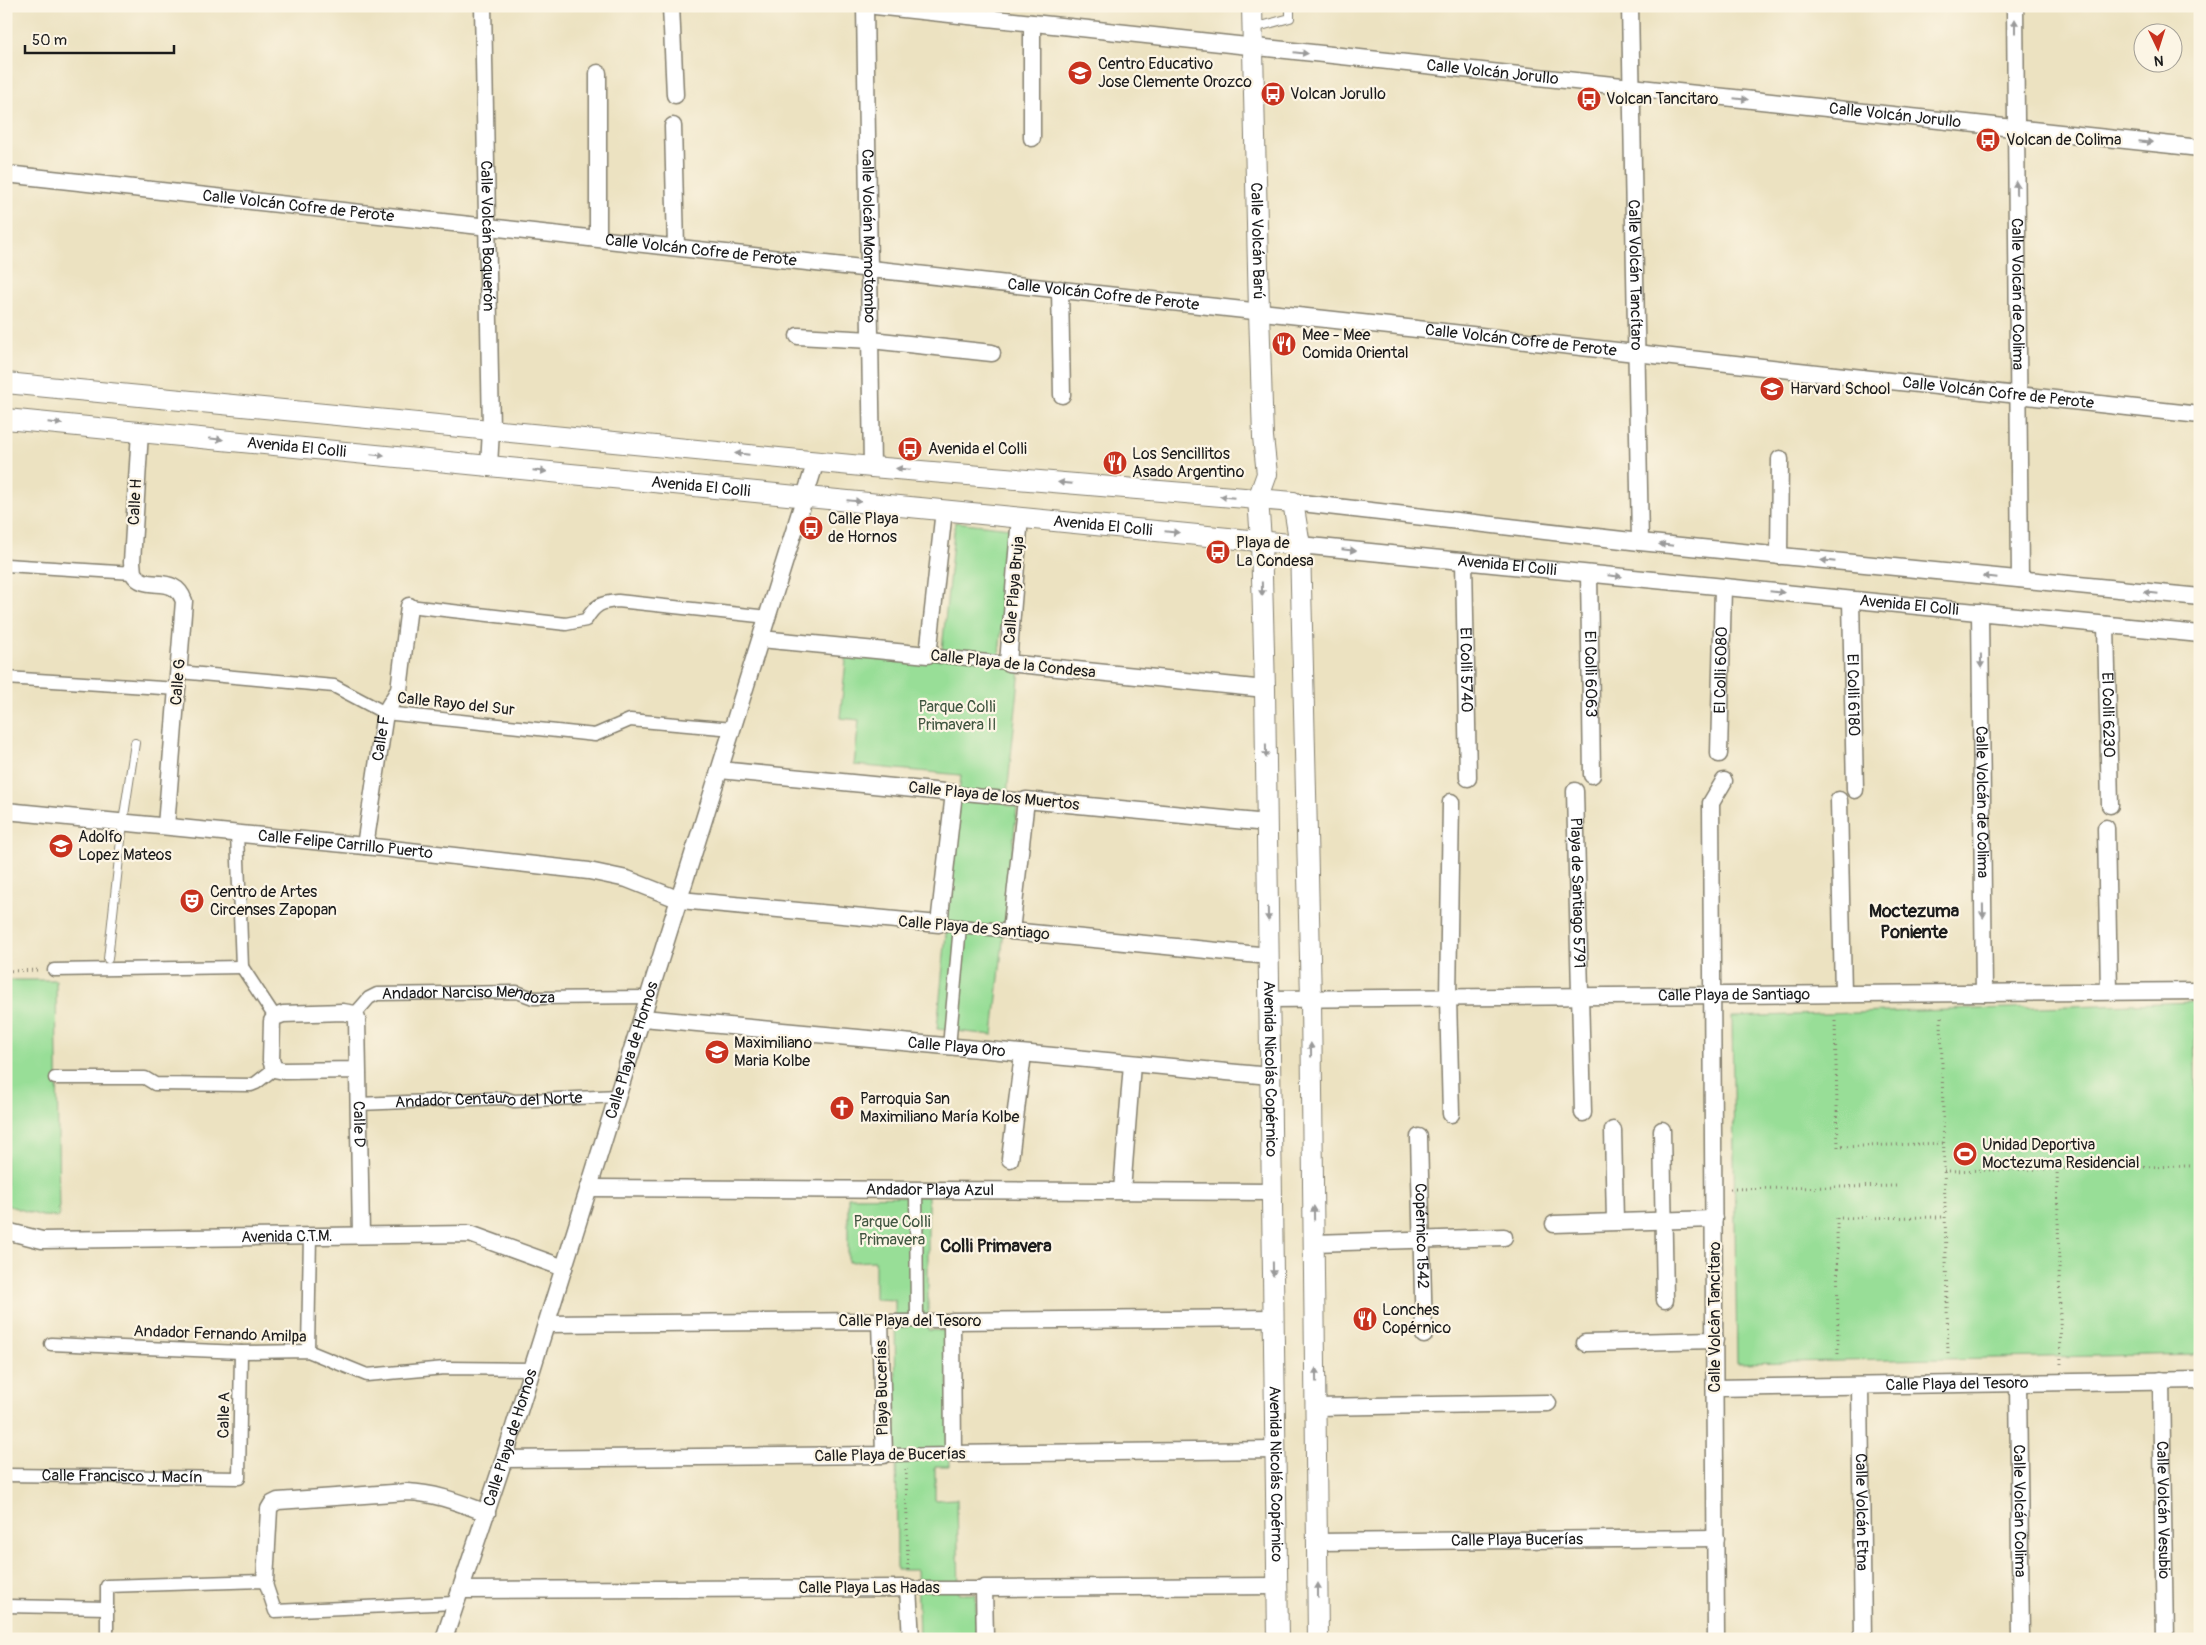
<svg xmlns="http://www.w3.org/2000/svg" width="2206" height="1645" font-family="Pangolin,sans-serif">
<style>
.green{fill:#98de97;stroke:#5a7d5a}
.lines{fill:none;stroke-linecap:round;stroke-linejoin:round}
.service-casing{stroke:#847f6e;stroke-width:10}
.pedestrian-casing{stroke:#847f6e;stroke-width:15}
.minor-casing{stroke:#847f6e;stroke-width:19}
.tertiary-casing{stroke:#847f6e;stroke-width:22}
.path{stroke:#847f6e;stroke-width:3;stroke-dasharray:1 4;stroke-linecap:butt}
.service{stroke:#fff;stroke-width:8}
.pedestrian{stroke:#fff;stroke-width:12}
.minor{stroke:#fff;stroke-width:16}
.tertiary{stroke:#fff;stroke-width:20}
.oneway{fill:#999}
.labels{text-anchor:middle;dominant-baseline:central;stroke-width:4.5;stroke-linejoin:round;paint-order:stroke}
.poi-label{font-size:16px;fill:#1c1c1c;stroke:#fcf5e5;text-anchor:start}
.street-label{font-size:16px;fill:#1c1c1c;stroke:#fcf5e5}
.park-label{font-size:16px;fill:#415641;stroke:#fcf5e5}
.neighbourhood-label{font-size:18px;font-weight:bold;fill:#1c1c1c;stroke:#fcf5e5}
</style>
<rect width="100%" height="100%" fill="#fcf5e5"/>
<filter id="ink" filterUnits="userSpaceOnUse"><feTurbulence type="fractalNoise" baseFrequency=".02" numOctaves="2"/><feDisplacementMap in="SourceGraphic" scale="10" xChannelSelector="R" yChannelSelector="G"/><feConvolveMatrix kernelMatrix="1 2 1 2 8 2 1 2 1" color-interpolation-filters="sRGB"/></filter>
<filter id="wash" filterUnits="userSpaceOnUse"><feTurbulence type="fractalNoise" baseFrequency=".0096" numOctaves="4" result="noise"/><feDisplacementMap in="SourceGraphic" scale="20" xChannelSelector="R" yChannelSelector="G"/><feGaussianBlur stdDeviation="1.12" result="paint"/><feColorMatrix in="noise" values="0 0 0 0 0 0 0 0 0 0 0 0 0 0 0 0 0 1.4 0 .05"/><feComposite in="paint" operator="in"/></filter>
<g filter="url(#wash)">
<rect width="100%" height="100%" fill="#ece2c1"/>
<g class="green">
<polygon points="955,522 1011,528 998,666 1020,669 1006,805 1017,807 993,1035 937,1029 961,775 854,765 859,720 840,718 847,651 941,660"/>
<polygon points="6,980 56,980 59,1217 42,1216 6,1205"/>
<polygon points="2194,1002 2200,1354 1737,1363 1732,1017"/>
<polygon points="928,1196 928,1330 948,1331 949,1466 935,1466 935,1500 957,1499 959,1594 976,1594 976,1639 919,1639 917,1570 897,1570 895,1300 875,1299 875,1261 848,1262 848,1197"/>
</g>
</g>
<g filter="url(#ink)">
<g class="lines">
<defs>
<g id="service">
<polyline points="1254,28 1290,18 1290,6"/>
<polyline points="108,959 123,822 135,743"/>
</g>
<g id="pedestrian">
<polyline points="6,565 133,573"/>
<path d="M409,606l157,18 20,-4c9,-15 15,-18 32,-19l150,16"/>
<polyline points="928,655 1008,663"/>
<polyline points="179,672 334,686 385,713 595,735 630,720 733,729"/>
<polyline points="6,678 178,689"/>
<polyline points="954,793 1026,800"/>
<polyline points="237,833 242,967"/>
<polyline points="939,924 1011,931"/>
<polyline points="242,967 275,1017"/>
<polyline points="54,970 242,967"/>
<path id="s1" d="M355,1014l14,-16 8,-4 140,-2 16,6 116,-1"/>
<polyline points="949,1047 960,926"/>
<polyline points="55,1078 145,1078 155,1084 251,1085 256,1083 274,1069"/>
<path id="s2" d="M359,1104l145,-6 10,3 104,-5"/>
<polyline points="916,1190 917,1321"/>
<polyline points="880,1321 952,1321"/>
<polyline points="51,1344 241,1352 308,1351 367,1375 445,1368 533,1369"/>
<polyline points="308,1351 310,1235"/>
<polyline points="884,1455 953,1454"/>
<path id="s3" d="M6,1475l233,3 2,-126"/>
<polyline points="908,1588 984,1588"/>
<polyline points="6,1606 107,1608"/>
<polyline points="107,1639 107,1586 265,1581 275,1611 455,1603"/>
</g>
<g id="minor">
<path id="s4" d="M483,6l8,424 -2,36"/>
<polyline points="671,6 675,95"/>
<path id="s5" d="M865,6l7,461"/>
<path id="s6" d="M875,6l1325,142"/>
<path id="s7" d="M1630,6l10,536"/>
<path id="s8" d="M2015,6l5,573"/>
<polyline points="673,126 676,247"/>
<polyline points="1032,138 1032,23"/>
<path id="s9" d="M6,174l2194,241"/>
<polyline points="598,238 598,73"/>
<polyline points="1060,289 1062,395"/>
<polyline points="798,336 871,340 992,353"/>
<path d="M140,432l-8,130 1,11c12,21 41,-1 51,28l-18,225"/>
<polyline points="1293,502 1640,542 2200,597"/>
<polyline points="1020,517 1008,663 1265,689"/>
<path id="s10" d="M1300,545l900,89"/>
<polyline points="1779,556 1780,459"/>
<path id="s11" d="M1464,561l4,217"/>
<path id="s12" d="M1589,574l3,201"/>
<path id="s13" d="M1851,600l4,190"/>
<path id="s14" d="M1980,612l4,381"/>
<path id="s15" d="M2106,625l4,180"/>
<polyline points="761,639 928,655 944,510"/>
<path id="s16" d="M1719,754l4,-167"/>
<path id="s17" d="M1575,791l8,322"/>
<polyline points="1839,800 1843,994"/>
<polyline points="1451,802 1448,998 1451,1114"/>
<path id="s18" d="M6,811l359,35 224,25 38,8 53,21 259,24 15,-131 -234,-23"/>
<polyline points="1267,823 1026,800 1011,931 1269,956"/>
<polyline points="2106,828 2109,991"/>
<path id="s19" d="M365,846l20,-133 14,-23 10,-84"/>
<path id="s20" d="M1269,999l931,-8"/>
<path id="s21" d="M643,1018l627,58"/>
<path id="s22" d="M358,1070l-74,1 -10,-2 -3,-9 1,-39 3,-4 8,-3 60,-2 12,2 2,5 4,216"/>
<polyline points="1613,1130 1615,1221"/>
<polyline points="1662,1130 1665,1300"/>
<path id="s23" d="M1419,1137l5,198"/>
<polyline points="1010,1159 1023,1054"/>
<path id="s24" d="M589,1188l683,4"/>
<polyline points="1122,1191 1132,1064"/>
<polyline points="1554,1224 1714,1219"/>
<path id="s25" d="M6,1231l36,9 428,-6 94,34"/>
<polyline points="1314,1243 1504,1237"/>
<polyline points="1274,1318 952,1321 953,1454 1276,1450"/>
<polyline points="1585,1343 1715,1340"/>
<path id="s26" d="M2161,1380l4,259"/>
<path id="s27" d="M2018,1383l3,256"/>
<path id="s28" d="M1860,1386l3,253"/>
<path id="s29" d="M1715,1388l485,-8"/>
<polyline points="1316,1407 1548,1403"/>
<polyline points="504,1459 884,1455 880,1321 546,1324"/>
<path id="s30" d="M1318,1542l398,-4"/>
<path d="M265,1581l4,-72 3,-5 6,-3 129,-9c29,1 53,11 80,21"/>
<polyline points="460,1590 908,1588 911,1639"/>
<path id="s31" d="M444,1639l60,-180 312,-998"/>
<polyline points="985,1639 984,1588 1278,1586"/>
<polyline points="1716,1639 1711,803 1724,781"/>
</g>
<g id="tertiary">
<path id="s32" d="M1252,6l7,305 4,126 4,37 -9,25 3,41 4,149 13,950"/>
<polyline points="6,383 872,467 1293,502"/>
<path id="s33" d="M6,419l1294,126"/>
<polyline points="1293,502 1300,545 1311,999 1318,1639"/>
</g>
</defs>
<use href="#service" class="service-casing"/>
<use href="#pedestrian" class="pedestrian-casing"/>
<use href="#minor" class="minor-casing"/>
<use href="#tertiary" class="tertiary-casing"/>
<g class="path">
<polyline points="6,971 41,970"/>
<polyline points="1941,1017 1948,1354"/>
<polyline points="1835,1021 1838,1147 1944,1143"/>
<polyline points="2057,1168 2061,1364"/>
<polyline points="1944,1171 2190,1166"/>
<polyline points="1730,1189 1896,1186"/>
<polyline points="1838,1354 1837,1218 1945,1217"/>
<polyline points="906,1469 908,1572"/>
</g>
<use href="#service" class="service"/>
<use href="#pedestrian" class="pedestrian"/>
<use href="#minor" class="minor"/>
<use href="#tertiary" class="tertiary"/>
</g>
<defs><path id="oneway-solid" d="M-6-.8H1V-3.2L6.5 0L1 3.2V.8H-6Z" transform="scale(1.25)"/></defs>
<g class="oneway">
<use href="#oneway-solid" transform="translate(2015 26) rotate(-90)"/>
<use href="#oneway-solid" transform="translate(1301 53) rotate(6)"/>
<use href="#oneway-solid" transform="translate(1741 99) rotate(6)"/>
<use href="#oneway-solid" transform="translate(2146 142) rotate(6)"/>
<use href="#oneway-solid" transform="translate(2016 188) rotate(-91)"/>
<use href="#oneway-solid" transform="translate(55 423) rotate(6)"/>
<use href="#oneway-solid" transform="translate(216 439) rotate(6)"/>
<use href="#oneway-solid" transform="translate(742 454) rotate(-174)"/>
<use href="#oneway-solid" transform="translate(378 455) rotate(6)"/>
<use href="#oneway-solid" transform="translate(903 469) rotate(-175)"/>
<use href="#oneway-solid" transform="translate(540 471) rotate(6)"/>
<use href="#oneway-solid" transform="translate(1065 483) rotate(-175)"/>
<use href="#oneway-solid" transform="translate(1227 497) rotate(-175)"/>
<use href="#oneway-solid" transform="translate(854 501) rotate(5)"/>
<use href="#oneway-solid" transform="translate(1172 532) rotate(6)"/>
<use href="#oneway-solid" transform="translate(1666 545) rotate(-174)"/>
<use href="#oneway-solid" transform="translate(1349 550) rotate(6)"/>
<use href="#oneway-solid" transform="translate(1828 561) rotate(-174)"/>
<use href="#oneway-solid" transform="translate(1615 576) rotate(6)"/>
<use href="#oneway-solid" transform="translate(1990 577) rotate(-174)"/>
<use href="#oneway-solid" transform="translate(1262 589) rotate(89)"/>
<use href="#oneway-solid" transform="translate(1777 592) rotate(6)"/>
<use href="#oneway-solid" transform="translate(2151 593) rotate(-174)"/>
<use href="#oneway-solid" transform="translate(1981 661) rotate(89)"/>
<use href="#oneway-solid" transform="translate(1266 751) rotate(89)"/>
<use href="#oneway-solid" transform="translate(1983 911) rotate(89)"/>
<use href="#oneway-solid" transform="translate(1268 914) rotate(89)"/>
<use href="#oneway-solid" transform="translate(1311 1050) rotate(-91)"/>
<use href="#oneway-solid" transform="translate(1314 1213) rotate(-91)"/>
<use href="#oneway-solid" transform="translate(1273 1269) rotate(89)"/>
<use href="#oneway-solid" transform="translate(1316 1375) rotate(-91)"/>
<use href="#oneway-solid" transform="translate(1318 1590) rotate(-90)"/>
</g>
</g>
<defs>
<symbol id="school-disc" viewBox="-11 -11 22 22"><circle r="9.5" fill="#c8321e" stroke="#fcf5e5"/><path d="M0-5L7-2L0 1L-7-2ZM-4 1L0 2.5L4 1V4Q0 6-4 4Z" fill="#fff"/></symbol>
<symbol id="bus-disc" viewBox="-11 -11 22 22"><circle r="9.5" fill="#c8321e" stroke="#fcf5e5"/><path d="M-5-6H5V4H4V6H2V4H-2V6H-4V4H-5ZM-3.5-4V0h7V-4ZM-3.5 1.2v1.5H-2V1.2ZM2 1.2v1.5H3.5V1.2Z" fill="#fff"/></symbol>
<symbol id="restaurant-disc" viewBox="-11 -11 22 22"><circle r="9.5" fill="#c8321e" stroke="#fcf5e5"/><path d="M-5-6h1v4h1v-4h1v4h1v-4h1v5L-1.5 .5V6h-2V.5L-5-1ZM5-6V6H3V1.5H1.5Q1.5-4 5-6Z" fill="#fff"/></symbol>
<symbol id="theatre-disc" viewBox="-11 -11 22 22"><circle r="9.5" fill="#c8321e" stroke="#fcf5e5"/><path d="M-5-5.5Q0-4 5-5.5V0Q5 5 0 6Q-5 5-5 0ZM-3.3-2.5H-1v1.5H-3.3ZM1-2.5H3.3v1.5H1ZM-2.8 1Q0 5.5 2.8 1Z" fill="#fff"/></symbol>
<symbol id="church-disc" viewBox="-11 -11 22 22"><circle r="9.5" fill="#c8321e" stroke="#fcf5e5"/><path d="M-1.2-6h2.4v3.5h3.3v2.4h-3.3V6h-2.4V-.1h-3.3v-2.4h3.3Z" fill="#fff"/></symbol>
<symbol id="stadium-disc" viewBox="-11 -11 22 22"><circle r="9.5" fill="#c8321e" stroke="#fcf5e5"/><path d="M0-5a6.5 5 0 1 0 0 10a6.5 5 0 1 0 0-10ZM-3.5-1.8h7v3.6h-7Z" fill="#fff"/></symbol>
</defs>
<g fill-rule="evenodd">
<use href="#school-disc" x="1066" y="59" width="28" height="28"/>
<use href="#bus-disc" x="1259" y="80" width="28" height="28"/>
<use href="#bus-disc" x="1575" y="85" width="28" height="28"/>
<use href="#bus-disc" x="1974" y="126" width="28" height="28"/>
<use href="#restaurant-disc" x="1270" y="330" width="28" height="28"/>
<use href="#school-disc" x="1758" y="375" width="28" height="28"/>
<use href="#bus-disc" x="896" y="435" width="28" height="28"/>
<use href="#restaurant-disc" x="1101" y="449" width="28" height="28"/>
<use href="#bus-disc" x="797" y="514" width="28" height="28"/>
<use href="#bus-disc" x="1204" y="538" width="28" height="28"/>
<use href="#school-disc" x="47" y="832" width="28" height="28"/>
<use href="#theatre-disc" x="178" y="887" width="28" height="28"/>
<use href="#school-disc" x="703" y="1038" width="28" height="28"/>
<use href="#church-disc" x="828" y="1094" width="28" height="28"/>
<use href="#stadium-disc" x="1951" y="1140" width="28" height="28"/>
<use href="#restaurant-disc" x="1351" y="1305" width="28" height="28"/>
</g>
<g class="labels">
<g class="poi-label">
<text x="1098" y="64">Centro Educativo<tspan x="1098" dy="18">Jose Clemente Orozco</tspan></text>
<text x="1290" y="94">Volcan Jorullo</text>
<text x="1606" y="99">Volcan Tancitaro</text>
<text x="2006" y="140">Volcan de Colima</text>
<text x="1302" y="335">Mee - Mee<tspan x="1302" dy="18">Comida Oriental</tspan></text>
<text x="1790" y="389">Harvard School</text>
<text x="928" y="449">Avenida el Colli</text>
<text x="1132" y="454">Los Sencillitos<tspan x="1132" dy="18">Asado Argentino</tspan></text>
<text x="828" y="519">Calle Playa<tspan x="828" dy="18">de Hornos</tspan></text>
<text x="1236" y="543">Playa de<tspan x="1236" dy="18">La Condesa</tspan></text>
<text x="78" y="837">Adolfo<tspan x="78" dy="18">Lopez Mateos</tspan></text>
<text x="210" y="892">Centro de Artes<tspan x="210" dy="18">Circenses Zapopan</tspan></text>
<text x="734" y="1043">Maximiliano<tspan x="734" dy="18">Maria Kolbe</tspan></text>
<text x="860" y="1099">Parroquia San<tspan x="860" dy="18">Maximiliano María Kolbe</tspan></text>
<text x="1982" y="1145">Unidad Deportiva<tspan x="1982" dy="18">Moctezuma Residencial</tspan></text>
<text x="1382" y="1310">Lonches<tspan x="1382" dy="18">Copérnico</tspan></text>
</g>
<g class="street-label">
<text stroke="none"><textPath href="#s6" startOffset="621">Calle Volcán Jorullo</textPath></text>
<text stroke="none"><textPath href="#s6" startOffset="1026">Calle Volcán Jorullo</textPath></text>
<text stroke="none"><textPath href="#s9" startOffset="294">Calle Volcán Cofre de Perote</textPath></text>
<text stroke="none"><textPath href="#s4" startOffset="230">Calle Volcán Boquerón</textPath></text>
<text stroke="none"><textPath href="#s5" startOffset="230">Calle Volcán Momotombo</textPath></text>
<text stroke="none"><textPath href="#s32" startOffset="235">Calle Volcán Barú</textPath></text>
<text stroke="none"><textPath href="#s9" startOffset="699">Calle Volcán Cofre de Perote</textPath></text>
<text stroke="none"><textPath href="#s7" startOffset="269">Calle Volcán Tancítaro</textPath></text>
<text stroke="none"><textPath href="#s8" startOffset="288">Calle Volcán de Colima</textPath></text>
<text stroke="none"><textPath href="#s9" startOffset="1104">Calle Volcán Cofre de Perote</textPath></text>
<text stroke="none"><textPath href="#s9" startOffset="1524">Calle Volcán Cofre de Perote</textPath></text>
<text stroke="none"><textPath href="#s9" startOffset="2004">Calle Volcán Cofre de Perote</textPath></text>
<text stroke="none"><textPath href="#s33" startOffset="292">Avenida El Colli</textPath></text>
<text stroke="none"><textPath href="#s33" startOffset="698">Avenida El Colli</textPath></text>
<text transform="translate(135 502) rotate(-87)">Calle H</text>
<text stroke="none"><textPath href="#s33" startOffset="1102">Avenida El Colli</textPath></text>
<text stroke="none"><textPath href="#s10" startOffset="208">Avenida El Colli</textPath></text>
<text transform="translate(1014 590) rotate(-85)">Calle Playa Bruja</text>
<text stroke="none"><textPath href="#s10" startOffset="612">Avenida El Colli</textPath></text>
<text transform="translate(1013 664) rotate(6)">Calle Playa de la Condesa</text>
<text stroke="none"><textPath href="#s11" startOffset="109">El Colli 5740</textPath></text>
<text stroke="none"><textPath href="#s16" startOffset="84">El Colli 6080</textPath></text>
<text stroke="none"><textPath href="#s12" startOffset="100">El Colli 6063</textPath></text>
<text transform="translate(178 682) rotate(-85)">Calle G</text>
<text stroke="none"><textPath href="#s13" startOffset="95">El Colli 6180</textPath></text>
<text transform="translate(456 704) rotate(6)">Calle Rayo del Sur</text>
<text stroke="none"><textPath href="#s15" startOffset="90">El Colli 6230</textPath></text>
<text stroke="none"><textPath href="#s19" startOffset="109">Calle F</textPath></text>
<text transform="translate(994 796) rotate(6)">Calle Playa de los Muertos</text>
<text stroke="none"><textPath href="#s14" startOffset="190">Calle Volcán de Colima</textPath></text>
<text stroke="none"><textPath href="#s18" startOffset="341">Calle Felipe Carrillo Puerto</textPath></text>
<text stroke="none"><textPath href="#s17" startOffset="102">Playa de Santiago 5791</textPath></text>
<text transform="translate(974 928) rotate(5)">Calle Playa de Santiago</text>
<text stroke="none"><textPath href="#s20" startOffset="465">Calle Playa de Santiago</textPath></text>
<text stroke="none"><textPath href="#s1" startOffset="122">Andador Narciso Mendoza</textPath></text>
<text stroke="none"><textPath href="#s21" startOffset="315">Calle Playa Oro</textPath></text>
<text stroke="none"><textPath href="#s31" startOffset="618">Calle Playa de Hornos</textPath></text>
<text stroke="none"><textPath href="#s32" startOffset="1065">Avenida Nicolás Copérnico</textPath></text>
<text stroke="none"><textPath href="#s2" startOffset="130">Andador Centauro del Norte</textPath></text>
<text stroke="none"><textPath href="#s22" startOffset="329">Calle D</textPath></text>
<text stroke="none"><textPath href="#s24" startOffset="341">Andador Playa Azul</textPath></text>
<text stroke="none"><textPath href="#s25" startOffset="282">Avenida C.T.M.</textPath></text>
<text stroke="none"><textPath href="#s23" startOffset="99">Copérnico 1542</textPath></text>
<text transform="translate(1715 1317) rotate(-90)">Calle Volcán Tancítaro</text>
<text x="910" y="1321">Calle Playa del Tesoro</text>
<text transform="translate(220 1334) rotate(2)">Andador Fernando Amilpa</text>
<text stroke="none"><textPath href="#s29" startOffset="242">Calle Playa del Tesoro</textPath></text>
<text transform="translate(882 1388) rotate(-91)">Playa Bucerías</text>
<text transform="translate(224 1415) rotate(-89)">Calle A</text>
<text stroke="none"><textPath href="#s31" startOffset="212">Calle Playa de Hornos</textPath></text>
<text transform="translate(890 1455) rotate(-1)">Calle Playa de Bucerías</text>
<text stroke="none"><textPath href="#s32" startOffset="1470">Avenida Nicolás Copérnico</textPath></text>
<text stroke="none"><textPath href="#s3" startOffset="116">Calle Francisco J. Macín</textPath></text>
<text stroke="none"><textPath href="#s26" startOffset="130">Calle Volcán Vesubio</textPath></text>
<text stroke="none"><textPath href="#s27" startOffset="128">Calle Volcán Colima</textPath></text>
<text stroke="none"><textPath href="#s28" startOffset="126">Calle Volcán Etna</textPath></text>
<text stroke="none"><textPath href="#s30" startOffset="199">Calle Playa Bucerías</textPath></text>
<text x="869" y="1588">Calle Playa Las Hadas</text>
</g>
<g class="park-label">
<text x="957" y="707">Parque Colli<tspan x="957" dy="18">Primavera II</tspan></text>
<text x="892" y="1222">Parque Colli<tspan x="892" dy="18">Primavera</tspan></text>
</g>
<g class="neighbourhood-label">
<text x="1914" y="911">Moctezuma<tspan x="1914" dy="21">Poniente</tspan></text>
<text x="996" y="1246">Colli Primavera</text>
</g>
</g>
<rect width="2206" height="1645" fill="none" stroke="#fcf5e5" stroke-width="25"/>
<g transform="translate(2158 48) rotate(176)"><circle r="24" fill="#fcf5e5" stroke="#a29e95"/>
<path d="M0-4L9 19L0 12L-9 19Z" fill="#c8321e"/>
<text y="-8" font-size="14" font-weight="bold" text-anchor="middle" fill="#1c1c1c">N</text>
</g>
<path d="M25 45v8h149v-8" fill="none" stroke="#1c1c1c" stroke-width="2.5"/>
<text x="32" y="45" font-size="15" fill="#1c1c1c" stroke="#fcf5e5" stroke-width="4" paint-order="stroke">50 m</text>
</svg>
